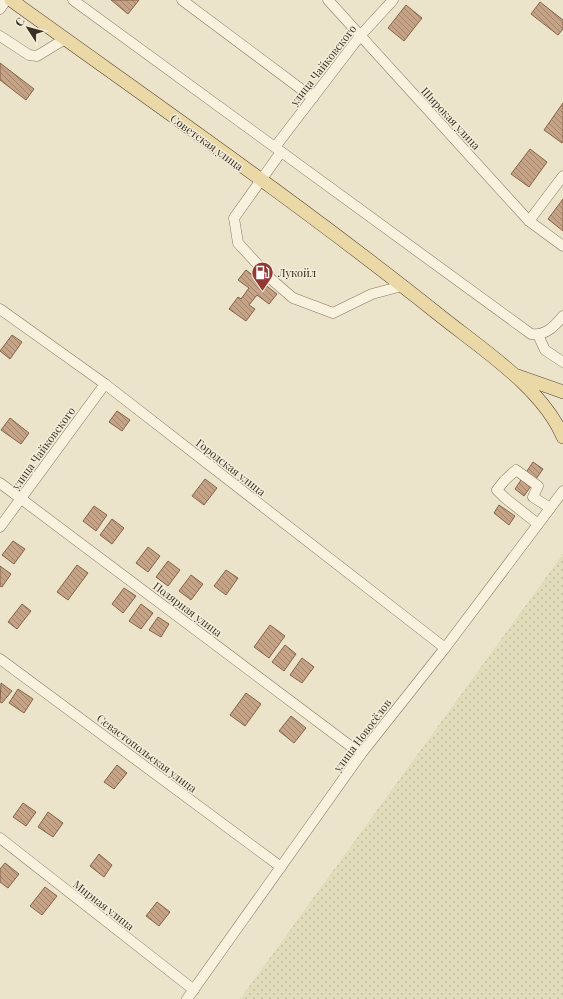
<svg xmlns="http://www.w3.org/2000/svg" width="563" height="999" font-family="'Playfair Display',serif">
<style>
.farmland{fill:url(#farmland-dots)}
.building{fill:url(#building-back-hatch);stroke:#846348}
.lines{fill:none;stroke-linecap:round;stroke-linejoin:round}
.minor-casing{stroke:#877760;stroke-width:11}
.major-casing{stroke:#564534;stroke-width:14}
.minor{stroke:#f7f1de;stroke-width:10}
.major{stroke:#ead9a7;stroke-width:13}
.labels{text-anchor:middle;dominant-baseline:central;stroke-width:3;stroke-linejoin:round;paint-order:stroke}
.street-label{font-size:11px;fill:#392f22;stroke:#f4edda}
.poi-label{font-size:11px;fill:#392f22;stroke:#f4edda;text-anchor:start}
</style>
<defs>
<pattern id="farmland-dots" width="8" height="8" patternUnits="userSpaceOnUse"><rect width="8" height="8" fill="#e1dcb9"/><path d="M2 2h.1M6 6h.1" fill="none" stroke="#c2bd9f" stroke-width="1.8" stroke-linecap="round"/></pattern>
<pattern id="building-back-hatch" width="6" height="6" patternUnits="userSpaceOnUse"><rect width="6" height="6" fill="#c6a384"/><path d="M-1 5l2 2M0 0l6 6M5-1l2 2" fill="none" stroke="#a2856c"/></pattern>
</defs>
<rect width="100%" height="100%" fill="#ece3cb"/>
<polygon class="farmland" points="563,554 563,999 240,999"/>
<g class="building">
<polygon points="111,0 139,0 128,14"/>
<polygon points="540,2 563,20 563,29 558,35 531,14"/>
<polygon points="406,5 422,18 404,41 388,28"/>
<polygon points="0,63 34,89 26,100 0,80"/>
<polygon points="563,103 563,141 562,143 544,130"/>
<polygon points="530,149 547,162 529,187 511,174"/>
<polygon points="563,199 563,231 548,219"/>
<polygon points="246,270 277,294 269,304 257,295 249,305 255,309 246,321 229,309 238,297 241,299 249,288 238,280"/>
<polygon points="12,335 22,342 10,359 0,351"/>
<polygon points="117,411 130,420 122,431 109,422"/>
<polygon points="10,418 29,433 21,444 1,430"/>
<polygon points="533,462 543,469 524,496 515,489"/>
<polygon points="205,479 217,488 204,505 192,496"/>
<polygon points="499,505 515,516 509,525 494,513"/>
<polygon points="94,506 107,515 96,531 83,521"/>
<polygon points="112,519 124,528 112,544 100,535"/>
<polygon points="13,541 25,549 14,564 2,555"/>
<polygon points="148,547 160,556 148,572 136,563"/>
<polygon points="168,561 180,570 168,586 156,577"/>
<polygon points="77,565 88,573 68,600 57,592"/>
<polygon points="0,566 11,574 2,587 0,586"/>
<polygon points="226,570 238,578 226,595 214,586"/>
<polygon points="191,575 203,584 191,600 179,591"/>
<polygon points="124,588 136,596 123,613 112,604"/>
<polygon points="22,604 31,611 17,629 8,622"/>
<polygon points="141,604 153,613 141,629 129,621"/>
<polygon points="158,617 169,624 161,637 149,630"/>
<polygon points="270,625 285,636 269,658 254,647"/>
<polygon points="285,645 296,654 284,671 272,662"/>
<polygon points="302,658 314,667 302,683 290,675"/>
<polygon points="1,683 12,691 2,703 0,702"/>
<polygon points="18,689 33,699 24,713 9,703"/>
<polygon points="246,693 261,704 245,726 230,715"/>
<polygon points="291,716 306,728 294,743 279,731"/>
<polygon points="117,765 127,773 114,789 104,782"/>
<polygon points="23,803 36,812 26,826 13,817"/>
<polygon points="48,812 63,823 53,837 38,827"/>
<polygon points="99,854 112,865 104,877 90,866"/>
<polygon points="5,863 19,874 8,888 0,882 0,869"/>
<polygon points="45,887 57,896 42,915 30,906"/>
<polygon points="157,902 170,912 159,926 146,916"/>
</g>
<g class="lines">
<defs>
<g id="minor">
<path d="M73,0l458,334c14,2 23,-7 32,-18"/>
<polyline points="182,0 313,98"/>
<polyline points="328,0 529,221 563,246"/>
<polyline points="0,9 6,0"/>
<polyline points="0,36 29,55 37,56 65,39"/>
<polyline points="275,147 360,36 393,0"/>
<polyline points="281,152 234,218 238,243 271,279 293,298 333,313 372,294 402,286"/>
<polyline points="529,221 563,176"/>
<polyline points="0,309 105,384 445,648"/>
<polyline points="538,335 545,350 563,362"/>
<polyline points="0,483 361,754"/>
<polyline points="538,524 505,498 497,490 504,481 516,470 538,486 533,497 550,508"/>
<polyline points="0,527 105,384"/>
<polyline points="0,659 281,867"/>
<polyline points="0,838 194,990"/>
<polyline points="187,999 361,754 445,648 563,491"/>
</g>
<g id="major">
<path d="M11,0c143,103 289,204 427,314 42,34 104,73 125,123"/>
<polyline points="518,376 563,392"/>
</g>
</defs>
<use href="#minor" class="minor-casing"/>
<use href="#major" class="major-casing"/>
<use href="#minor" class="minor"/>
<use href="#major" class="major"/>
</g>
<defs>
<symbol id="fuel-pin" viewBox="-11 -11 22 30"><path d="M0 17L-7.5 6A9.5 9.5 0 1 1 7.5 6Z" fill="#913935" stroke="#f4edda"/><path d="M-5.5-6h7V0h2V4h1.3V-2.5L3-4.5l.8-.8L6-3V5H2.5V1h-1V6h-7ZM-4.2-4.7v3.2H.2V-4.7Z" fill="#fff"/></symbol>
</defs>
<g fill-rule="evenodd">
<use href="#fuel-pin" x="250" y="260" width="25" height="34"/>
</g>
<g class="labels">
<g class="street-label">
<text transform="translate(323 65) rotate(-52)">улица Чайковского</text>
<text transform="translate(451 118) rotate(47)">Широкая улица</text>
<text transform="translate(207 142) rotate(36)">Советская улица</text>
<text transform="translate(43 448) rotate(-54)">улица Чайковского</text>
<text transform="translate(231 467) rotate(38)">Городская улица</text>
<text transform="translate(188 609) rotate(37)">Полярная улица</text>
<text transform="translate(362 735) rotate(-53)">улица Новосёлов</text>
<text transform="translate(147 753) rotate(37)">Севастопольская улица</text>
<text transform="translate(104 905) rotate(38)">Мирная улица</text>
</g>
<g class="poi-label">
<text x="278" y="272">Лукойл</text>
</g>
</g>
<g transform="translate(28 28) rotate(306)" stroke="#f4edda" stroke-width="3" paint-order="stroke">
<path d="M0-3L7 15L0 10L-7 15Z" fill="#392f22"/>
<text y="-6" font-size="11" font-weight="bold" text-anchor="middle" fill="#392f22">С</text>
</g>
</svg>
